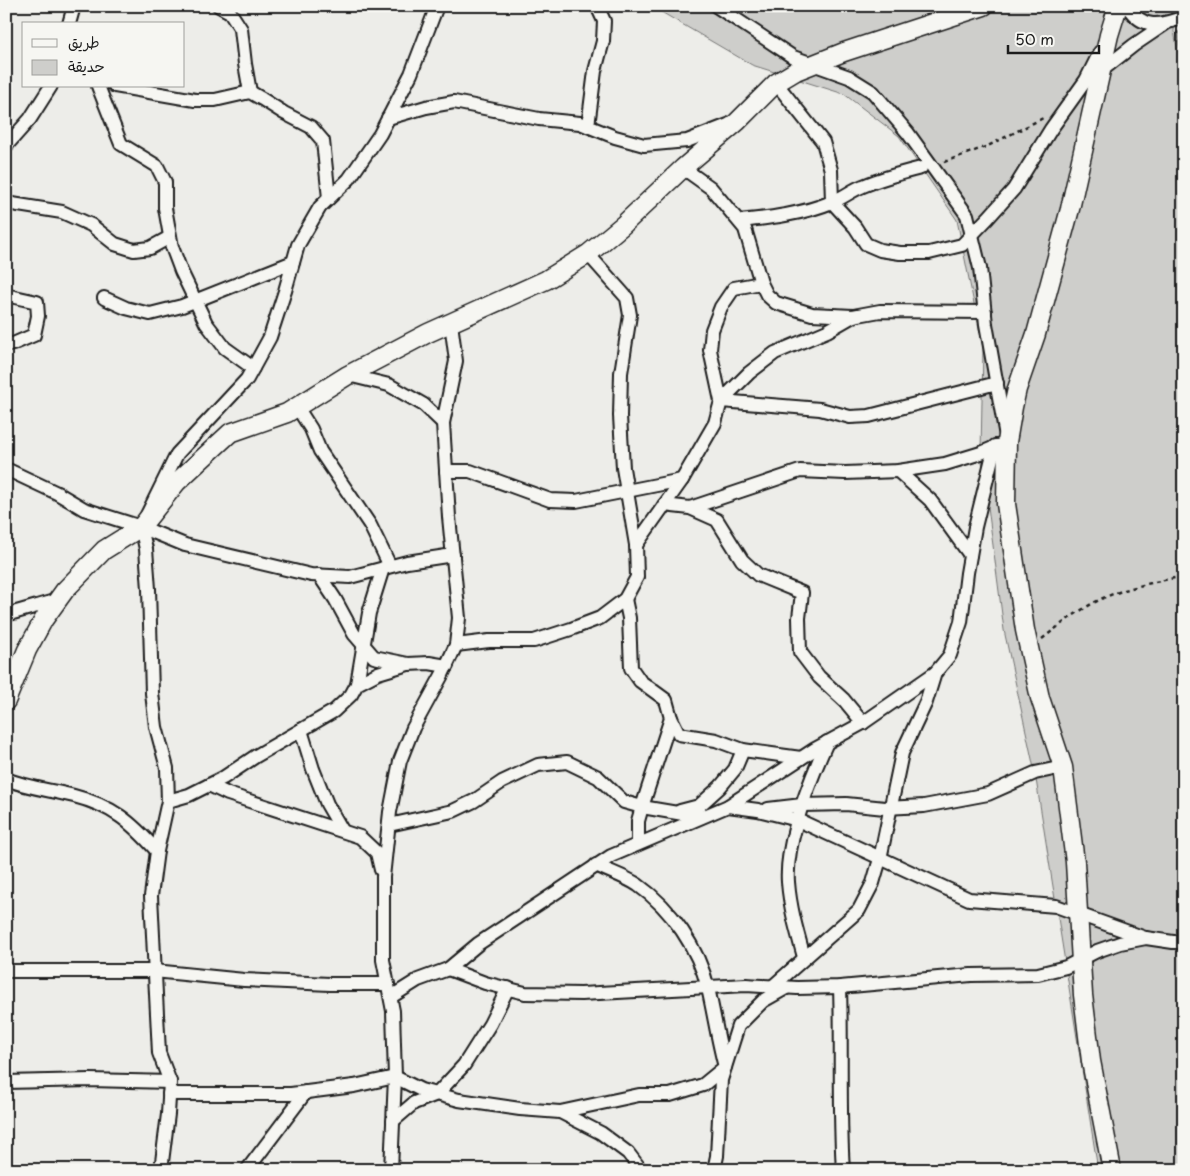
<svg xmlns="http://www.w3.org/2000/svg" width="1190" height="1176" font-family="'Playpen Sans','Playpen Sans Arabic',sans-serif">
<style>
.green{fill:#cececb;stroke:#757574}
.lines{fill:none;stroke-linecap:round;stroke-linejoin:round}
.stream{stroke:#6f6f6d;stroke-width:4}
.street-casing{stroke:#1c1c1c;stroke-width:16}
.secondary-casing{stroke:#1c1c1c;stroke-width:21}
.path{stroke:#1c1c1c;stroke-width:2.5;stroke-dasharray:4 4;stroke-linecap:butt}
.street{stroke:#f6f6f2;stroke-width:12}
.secondary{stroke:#f6f6f2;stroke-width:18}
</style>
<rect width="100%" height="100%" fill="#edede9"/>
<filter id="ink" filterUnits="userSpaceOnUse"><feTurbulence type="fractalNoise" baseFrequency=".02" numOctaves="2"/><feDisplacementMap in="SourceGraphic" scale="10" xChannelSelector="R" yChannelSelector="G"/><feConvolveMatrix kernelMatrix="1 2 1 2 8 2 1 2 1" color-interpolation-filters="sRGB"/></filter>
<g filter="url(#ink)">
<polygon class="green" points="651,6 1175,6 1174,32 1184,79 1184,1170 1098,1170 1035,773 1004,630 981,453 983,348 957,220 899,136 844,94 752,65"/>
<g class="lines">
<g class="stream">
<polyline points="1170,6 1172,12"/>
<polyline points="1178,33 1184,67"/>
</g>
<defs>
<g id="street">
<polyline points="219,6 230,12 241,29 245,64 250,92"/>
<path d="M1127,6c16,24 33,20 57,11"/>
<polyline points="69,24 74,6"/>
<polyline points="1101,71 1134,45 1165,24"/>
<polyline points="776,83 823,142 831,170 832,202 855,227 866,244 880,250 900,253 929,253 962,245 988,218 1014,189 1051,129 1086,80 1100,52"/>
<polyline points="98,86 121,144 157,166 165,182 165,208 172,247 181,271 206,323 225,348 253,368"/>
<polyline points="115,86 195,100 215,100 250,92 262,99 284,113 311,127 323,141 329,198"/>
<polyline points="388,118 426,107 454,102 539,119 580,123 615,137 644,145 687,141 728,125"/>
<polyline points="588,126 595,71 603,41 604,21 597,6"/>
<polyline points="6,146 30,119 51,86"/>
<polyline points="683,168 711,188 745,229 761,283 767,295 776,303 812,314 853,316 880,311 985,312"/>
<polyline points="6,203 62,212 91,225 115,244 134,250 150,248 170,237"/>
<path d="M739,221c31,-3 64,-7 93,-19 11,-4 20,-12 31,-16 19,-8 38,-13 58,-18"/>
<polyline points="6,295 37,302 38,316 34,335 13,344 6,344"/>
<polyline points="104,298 126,308 150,314 182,306 293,262"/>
<polyline points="348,375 389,385 424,405 443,423"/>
<polyline points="721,401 820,409 850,417 869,416 997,383"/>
<polyline points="721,401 749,373 775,353 827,331 853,316"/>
<polyline points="297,407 311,429 320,451 370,525 390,566"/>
<polyline points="6,469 57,493 84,509 141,527 185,545 311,575 350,577 407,562 453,555"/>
<polyline points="446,471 470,471 550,500 576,501 682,480"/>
<polyline points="898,471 930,500 970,555"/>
<polyline points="664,505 690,508 800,471 845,473 898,471 945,464 981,453 1007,442 986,324 980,268 967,215 908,133 873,92 849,77 793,57 716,6"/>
<polyline points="690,508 717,520 742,560 758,575 802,593 799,618 800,652 819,677 844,700 863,723"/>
<polyline points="636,545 682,480 715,423 721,401 710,350 712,330 721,307 734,288 761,283"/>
<polyline points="319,575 335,599 354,634 374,657 408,664 429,663 447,666"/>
<polyline points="625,599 629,618 631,668 640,681 666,700 671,718 679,734 716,740 743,750 801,758"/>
<polyline points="6,615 58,600"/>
<polyline points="456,645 489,641 534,641 571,629 600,618 625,599 637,577 636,545 623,468 620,416 621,373 630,315 627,298 588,254"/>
<polyline points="357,684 369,613 383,568"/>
<polyline points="301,730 313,769 327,804 342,830"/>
<path d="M6,779c22,9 45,11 68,17 39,10 57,26 83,55"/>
<polyline points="209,785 228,794 360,837 377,853 381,870"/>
<polyline points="168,801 189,795 223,778 256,756 334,711 351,695 357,684 378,673 408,664"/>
<polyline points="728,806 758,810 798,820 969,899 1056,906 1145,938"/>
<polyline points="768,809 802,805 846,804 885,808 924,806 988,794 1035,773 1063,767"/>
<polyline points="680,811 699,806 720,787 735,769 743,750"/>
<polyline points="389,825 453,811 474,801 502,782 538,765 567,762 598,777 624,802 642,807 701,817"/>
<polyline points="638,844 638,821 642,807 671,718"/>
<path d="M804,957c-7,-25 -14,-49 -16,-75 -3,-41 22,-102 39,-140"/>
<polyline points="448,969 485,983 525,993 581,994 746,985 797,988 840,987 971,975 1038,974 1066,967 1097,951 1120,943 1146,938 1173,942 1184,942"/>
<polyline points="6,971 154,971 244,980 330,984 388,984"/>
<polyline points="772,987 859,910 873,883 880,859 902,753 926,702 935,673"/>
<path d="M840,987c2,61 -1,122 3,183"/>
<polyline points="391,997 418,980 448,969 478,944 611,856 728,806 815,749 863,723 935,673 950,655 961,622 967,573 975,527 995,446"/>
<polyline points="6,1082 90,1080 170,1082"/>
<polyline points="169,1094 291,1094 354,1086 395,1077 421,1090 459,1100 520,1109 560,1112 601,1133 628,1153 641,1170"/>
<path d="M560,1112l79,-17h31l33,-10 22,-18c-7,-26 -11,-53 -17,-79 -10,-40 -36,-79 -70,-103 -12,-8 -28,-13 -42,-20"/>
<polyline points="393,1121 414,1103 437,1094 464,1065 490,1024 508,988"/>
<polyline points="161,1170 168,1114 170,1082 159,1053 151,896 157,851 168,801 167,768 156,727 152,693 149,589 146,549 141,527 177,454 247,379 270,337 285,291 298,245 320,207 349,179 380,134 411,74 437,6"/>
<polyline points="247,1170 306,1092"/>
<polyline points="391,1170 395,1077 393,1011 383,960 383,877 390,812 400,761 413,728 442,675 456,645 459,618 449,517 443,423 456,361 451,323"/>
<polyline points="714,1170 717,1156 721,1080 738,1026 763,1001 786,988"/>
</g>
<g id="secondary">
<polyline points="6,701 27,650 44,619 65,590 104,550 141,527 177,482 230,433 287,413 348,375 428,333 546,280 588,254 623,225 683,168 737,122 776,83 796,71 844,52 984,6"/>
<polyline points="1112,1170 1091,1061 1083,995 1075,862 1063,767 1040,698 1025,630 1006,504 1007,442 1013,407 1017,389 1036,334 1070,209 1109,35 1118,6"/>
</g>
</defs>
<use href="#street" class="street-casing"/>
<use href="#secondary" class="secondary-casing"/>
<g class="path">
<polyline points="944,162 988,146 1043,118"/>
<path d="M1042,639c19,-15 37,-29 59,-40 23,-11 58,-18 83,-23"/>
</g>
<use href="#street" class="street"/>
<use href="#secondary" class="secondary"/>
</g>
</g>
<rect width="1190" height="1176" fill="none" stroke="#f6f6f2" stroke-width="25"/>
<rect x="12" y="12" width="1165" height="1151" fill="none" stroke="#1c1c1c" stroke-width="2" filter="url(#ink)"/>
<rect x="22" y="22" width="162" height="65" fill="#f6f6f2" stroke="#9f9f9c"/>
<rect x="32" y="39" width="25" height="8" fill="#f6f6f2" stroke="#9f9f9c"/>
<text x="68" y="48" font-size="15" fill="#1c1c1c">طريق</text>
<rect x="32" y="60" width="25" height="15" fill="#cececb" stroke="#9f9f9c"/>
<text x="68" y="72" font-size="15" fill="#1c1c1c">حديقة</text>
<path d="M1008 45v8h91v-8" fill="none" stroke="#1c1c1c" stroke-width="2.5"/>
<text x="1015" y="45" font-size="15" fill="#1c1c1c" stroke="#f6f6f2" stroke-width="4" paint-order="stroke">50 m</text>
</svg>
